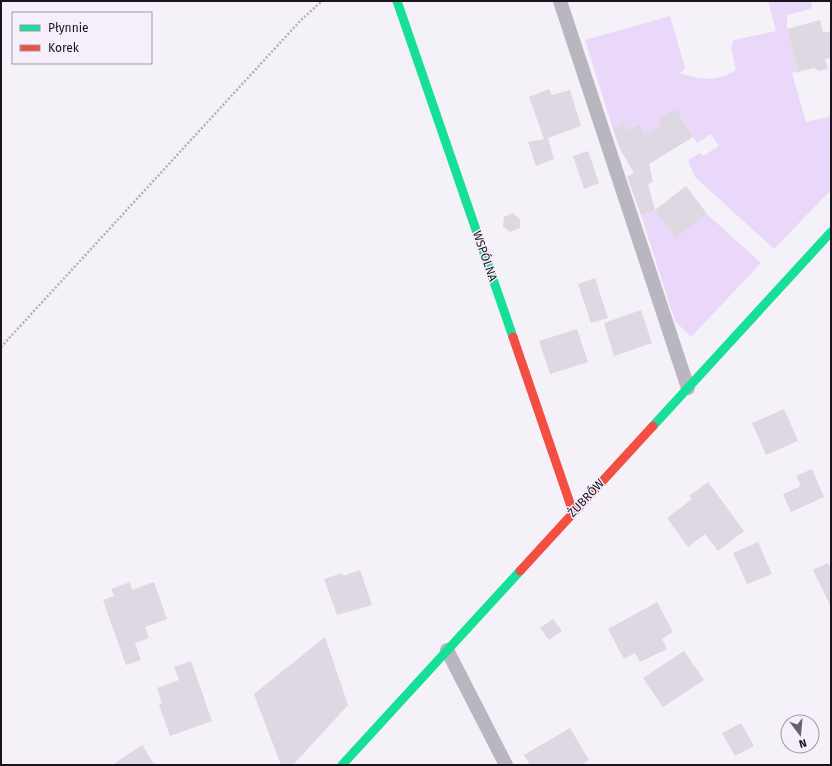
<svg xmlns="http://www.w3.org/2000/svg" width="832" height="766" font-family="'Fira Sans',sans-serif">
<style>
.green{fill:#ead8fa}
.building{fill:#ddd8e2}
.lines{fill:none;stroke-linecap:round;stroke-linejoin:round}
.path{stroke:#b4b0b7;stroke-width:2.5;stroke-dasharray:2 2;stroke-linecap:butt}
.lane{stroke:#bab6bf;stroke-width:14}
.fast{stroke:#16e098;stroke-width:9}
.jam{stroke:#f24e42;stroke-width:9}
.labels{text-anchor:middle;dominant-baseline:central;stroke-width:3;stroke-linejoin:round;paint-order:stroke}
.street-label{font-size:12px;fill:#1a141f;stroke:#f5eefb}
</style>
<rect width="100%" height="100%" fill="#f5f1f8"/>
<g class="green">
<path d="M768,1h44l-1,8 -24,6v14l11,43 -6,1 14,49 25,-6v74l-57,59 -79,-72 -7,-17 12,-7 3,3 16,-10 -8,-12 -14,9 -21,-34 -14,15 -17,11 -6,-11 -11,6 -5,-8 -10,7 -28,-89 85,-24 15,52 -5,5c19,7 38,9 56,-3l-5,-22 3,-8 42,-9z"/>
<polygon points="655,210 676,238 707,214 761,263 691,337 675,321 641,215"/>
</g>
<g class="building">
<polygon points="820,20 823,33 831,31 831,58 825,59 828,69 819,71 814,68 798,72 787,29"/>
<polygon points="549,89 552,95 570,90 581,126 548,138 554,159 536,166 528,142 544,139 529,97"/>
<polygon points="676,109 693,137 649,164 653,182 648,184 655,210 686,186 707,214 676,238 655,210 641,215 627,177 634,173 620,149 613,129 623,122 628,130 639,124 645,135 662,124 659,119"/>
<polygon points="588,151 599,183 584,189 573,156"/>
<polygon points="513,213 520,219 520,228 510,232 503,227 504,217"/>
<polygon points="595,278 608,318 591,323 578,284"/>
<polygon points="641,310 652,343 614,356 604,323"/>
<polygon points="577,329 588,362 550,374 539,341"/>
<polygon points="784,409 798,441 766,455 752,423"/>
<polygon points="812,469 824,497 791,512 783,494 801,486 796,476"/>
<polygon points="708,482 744,531 718,551 705,534 688,547 667,518 692,499 689,496"/>
<polygon points="758,542 772,574 747,584 733,553"/>
<polygon points="828,563 829,566 831,565 831,607 813,570"/>
<polygon points="360,570 372,605 337,615 324,579 342,573 343,576"/>
<polygon points="130,582 132,590 154,582 167,619 145,627 149,638 135,643 141,660 126,665 103,600 114,596 111,589"/>
<polygon points="657,602 673,632 662,639 667,649 640,662 635,653 624,659 608,629"/>
<polygon points="553,619 562,631 549,640 540,628"/>
<polygon points="325,637 348,705 293,765 281,765 254,694"/>
<polygon points="684,651 704,680 663,707 643,678"/>
<polygon points="191,661 212,721 170,736 159,705 162,703 157,688 179,680 174,667"/>
<polygon points="741,723 754,746 735,756 722,733"/>
<polygon points="570,728 589,760 581,765 530,765 524,755"/>
<polygon points="142,745 154,764 117,765 115,763"/>
</g>
<g class="lines">
<polyline class="path" points="1,347 301,20 322,1"/>
<g class="lane">
<polyline points="560,1 688,388"/>
<polyline points="447,650 506,765"/>
</g>
<g class="fast">
<polyline points="397,1 513,337"/>
<polyline points="653,426 831,232"/>
<polyline points="342,765 520,571"/>
</g>
<g class="jam">
<polyline points="513,337 573,512"/>
<polyline points="520,571 653,426"/>
</g>
</g>
<g class="labels">
<g class="street-label">
<text transform="translate(485 256) rotate(71)">WSPÓLNA</text>
<text transform="translate(586 498) rotate(-47)">ŻUBRÓW</text>
</g>
</g>
<rect width="832" height="766" fill="none" stroke="#1a141f" stroke-width="4"/>
<rect x="12" y="12" width="140" height="52" fill="#f5eefb" stroke="#9d97a3"/>
<rect x="20" y="25" width="20" height="6" fill="#16e098" stroke="#9d97a3"/>
<text x="48" y="32" font-size="12" fill="#1a141f">Płynnie</text>
<rect x="20" y="45" width="20" height="6" fill="#f24e42" stroke="#9d97a3"/>
<text x="48" y="52" font-size="12" fill="#1a141f">Korek</text>
<g transform="translate(800 734) rotate(164)"><circle r="19" fill="#f5eefb" stroke="#9d97a3"/>
<path d="M0-3L7 15L0 10L-7 15Z" fill="#67616b"/>
<text y="-6" font-size="11" font-weight="bold" text-anchor="middle" fill="#1a141f">N</text>
</g>
</svg>
